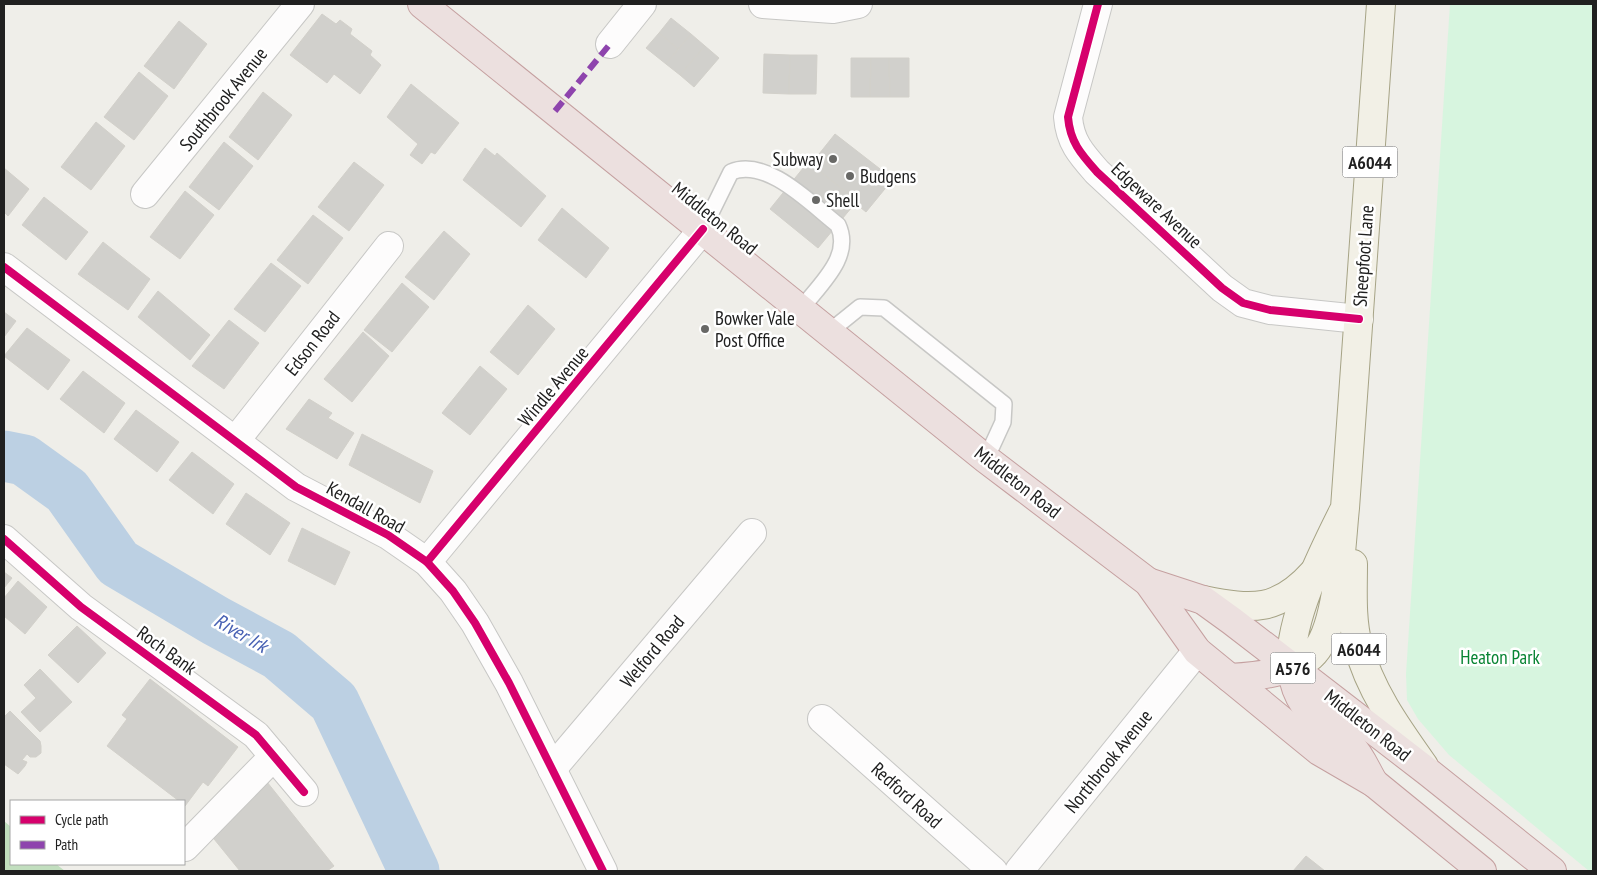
<svg xmlns="http://www.w3.org/2000/svg" width="1597" height="875" font-family="'PT Sans Narrow',sans-serif">
<style>
.forest{fill:#c1debe}
.park{fill:#d7f5df}
.lines{fill:none;stroke-linecap:round;stroke-linejoin:round}
.river{stroke:#bcd0e3;stroke-width:51}
.building{fill:#d1d0cc;stroke:#d2d0ca}
.lane-casing{stroke:#c7c7c5;stroke-width:18}
.street-casing{stroke:#c7c7c5;stroke-width:30}
.primary-casing{stroke:#a6a385;stroke-width:30}
.highway-casing{stroke:#c5a0a0;stroke-width:30}
.lane{stroke:#fdfcfc;stroke-width:15}
.street{stroke:#fdfcfc;stroke-width:28}
.primary{stroke:#f2f0e6;stroke-width:28}
.highway{stroke:#ece0df;stroke-width:28}
.quiet{stroke:#8e44ad;stroke-width:6;stroke-dasharray:12 6;stroke-linecap:butt}
.cycleway-casing{stroke:#fff;stroke-width:11}
.cycleway{stroke:#d6006c;stroke-width:8}
.poi-dot{fill:#686866;stroke:#fff;stroke-width:2}
.labels{text-anchor:middle;dominant-baseline:central;stroke-width:5;stroke-linejoin:round;paint-order:stroke}
.shield{fill:#fff;stroke:#636363;stroke-width:1}
.shield-label{font-size:18px;font-weight:bold;fill:#202020}
.street-label{font-size:19px;fill:#202020;stroke:#fff}
.poi-label{font-size:19px;fill:#202020;stroke:#fff;text-anchor:start}
.park-label{font-size:19px;fill:#088433;stroke:#fff}
.water-label{font-size:20px;font-style:italic;fill:#4962b4;stroke:#fff}
</style>
<rect width="100%" height="100%" fill="#efeee9"/>
<polygon class="forest" points="4,821 11,827 11,864 56,864 65,871 4,871"/>
<polygon class="park" points="1450,4 1593,4 1593,871 1589,871 1449,755 1418,719 1407,700 1406,674"/>
<g class="lines">
<polyline class="river" points="4,456 24,460 67,491 118,563 216,621 279,655 334,702 414,871"/>
</g>
<g class="building">
<polygon points="322,14 336,24 340,20 352,29 350,34 372,51 370,55 381,65 360,94 334,74 327,83 290,55"/>
<polygon points="671,18 691,34 678,49 659,33"/>
<polygon points="179,21 207,44 174,89 144,66"/>
<polygon points="659,33 678,49 666,64 646,48"/>
<polygon points="691,34 705,46 680,75 666,64"/>
<polygon points="705,46 719,58 694,87 680,75"/>
<polygon points="764,54 790,55 789,94 763,93"/>
<polygon points="790,55 817,55 816,94 789,94"/>
<polygon points="851,58 871,58 870,97 851,97"/>
<polygon points="871,58 889,58 890,97 870,97"/>
<polygon points="889,58 909,58 909,97 890,97"/>
<polygon points="139,72 168,96 134,140 104,117"/>
<polygon points="411,84 459,123 435,154 431,152 422,164 410,155 418,144 387,117"/>
<polygon points="263,92 292,115 258,160 229,137"/>
<polygon points="96,122 125,146 91,190 61,167"/>
<polygon points="835,134 893,179 866,212 855,203 857,201 811,164"/>
<polygon points="224,142 253,166 219,210 189,187"/>
<polygon points="485,148 495,156 497,153 546,196 521,227 463,180"/>
<polygon points="354,162 384,185 349,231 318,207"/>
<polygon points="808,162 857,201 818,248 770,209"/>
<polygon points="4,168 29,189 8,216 4,212"/>
<polygon points="185,191 214,215 180,259 150,237"/>
<polygon points="44,197 88,232 66,260 22,225"/>
<polygon points="562,208 609,248 586,278 538,240"/>
<polygon points="313,215 343,238 308,284 277,260"/>
<polygon points="444,231 470,254 434,300 405,277"/>
<polygon points="103,242 150,279 128,310 78,274"/>
<polygon points="271,263 301,286 265,332 234,309"/>
<polygon points="402,283 429,307 392,352 364,330"/>
<polygon points="158,291 210,335 190,360 138,317"/>
<polygon points="528,305 555,329 518,375 490,352"/>
<polygon points="4,312 16,321 4,337"/>
<polygon points="229,320 259,343 224,389 192,366"/>
<polygon points="27,328 70,360 48,390 4,356"/>
<polygon points="363,332 389,356 352,402 324,379"/>
<polygon points="480,366 507,389 470,435 442,413"/>
<polygon points="83,371 125,403 104,433 60,399"/>
<polygon points="309,399 332,413 328,418 354,433 337,459 286,429"/>
<polygon points="136,410 179,442 157,472 114,439"/>
<polygon points="362,434 433,471 420,503 349,465"/>
<polygon points="192,452 234,484 213,514 169,480"/>
<polygon points="246,493 290,523 270,555 226,524"/>
<polygon points="302,528 350,552 335,585 288,561"/>
<polygon points="4,572 12,578 4,588"/>
<polygon points="18,581 47,607 25,634 4,616 4,598"/>
<polygon points="77,626 106,653 78,683 48,655"/>
<polygon points="40,669 72,702 40,732 21,712 36,698 24,685"/>
<polygon points="150,679 238,747 208,786 203,782 185,806 184,801 179,801 107,746 127,719 122,715"/>
<polygon points="10,711 40,741 41,746 41,753 36,757 30,757 27,754 22,760 27,762 25,766 18,774 4,764 4,717"/>
<polygon points="267,782 334,866 327,871 240,871 210,834"/>
<polygon points="1306,856 1325,871 1293,871"/>
</g>
<g class="lines">
<defs>
<g id="lane">
<path d="M703,229l28,-57c36,-15 80,32 107,53 15,32 -19,60 -37,84"/>
<polyline points="829,332 860,307 884,308 1004,404 1003,422 986,459"/>
</g>
<g id="street">
<polyline points="763,4 833,9 858,4"/>
<path d="M1098,4l-30,113c2,25 13,37 29,55l125,116 21,15 27,7 89,9"/>
<polyline points="610,44 642,4"/>
<polyline points="145,194 300,4"/>
<polyline points="4,267 296,487 388,535 427,562 453,591 475,623 509,683 603,871"/>
<polyline points="236,440 389,246"/>
<polyline points="4,539 81,607 256,735 304,792"/>
<polyline points="427,562 703,229"/>
<polyline points="822,719 993,871"/>
<polyline points="552,769 752,533"/>
<polyline points="185,847 274,756"/>
<polyline points="1019,871 1197,651"/>
</g>
<g id="primary">
<path d="M1345,508c-22,44 -56,110 -54,159 6,-4 15,-7 20,-11 28,-24 30,-112 34,-148l36,-504"/>
<path d="M1353,564c0,26 -2,55 5,81 11,44 39,83 66,121"/>
<path d="M1203,600c50,10 75,12 111,-28"/>
</g>
<g id="highway">
<polyline points="422,4 986,459 1148,582 1197,651 1319,751 1374,783 1482,871"/>
<polyline points="1148,582 1203,600 1232,621 1428,772 1552,871"/>
<path d="M1230,678c21,-1 41,-3 61,-11 7,48 30,50 61,80 9,9 15,25 22,36"/>
</g>
</defs>
<use href="#lane" class="lane-casing"/>
<use href="#street" class="street-casing"/>
<use href="#primary" class="primary-casing"/>
<use href="#highway" class="highway-casing"/>
<use href="#lane" class="lane"/>
<use href="#street" class="street"/>
<use href="#primary" class="primary"/>
<use href="#highway" class="highway"/>
<polyline class="quiet" points="555,111 610,44"/>
<defs>
<g id="cycleway">
<path d="M1098,4l-30,113c2,25 13,37 29,55l125,116 21,15 27,7 89,9"/>
<polyline points="4,267 296,487 388,535 427,562 453,591 475,623 509,683 603,871"/>
<polyline points="4,539 81,607 256,735 304,792"/>
<polyline points="427,562 703,229"/>
</g>
</defs>
<use href="#cycleway" class="cycleway-casing"/>
<use href="#cycleway" class="cycleway"/>
</g>
<g class="poi-dot">
<circle cx="833" cy="159" r="5"/>
<circle cx="850" cy="176" r="5"/>
<circle cx="816" cy="200" r="5"/>
<circle cx="705" cy="329" r="5"/>
</g>
<g class="labels">
<g class="shield">
<rect x="1342.5" y="146.5" width="55" height="31" rx="4"/>
<rect x="1331.5" y="633.5" width="55" height="31" rx="4"/>
<rect x="1270.5" y="652.5" width="45" height="31" rx="4"/>
</g>
<g class="shield-label">
<text x="1370" y="162">A6044</text>
<text x="1359" y="649">A6044</text>
<text x="1293" y="668">A576</text>
</g>
<g class="street-label">
<text transform="translate(223 99) rotate(-51)">Southbrook Avenue</text>
<text transform="translate(1157 205) rotate(43)">Edgeware Avenue</text>
<text transform="translate(715 218) rotate(39)">Middleton Road</text>
<text transform="translate(1363 256) rotate(-86)">Sheepfoot Lane</text>
<text transform="translate(312 343) rotate(-52)">Edson Road</text>
<text transform="translate(553 386) rotate(-50)">Windle Avenue</text>
<text transform="translate(1018 482) rotate(38)">Middleton Road</text>
<text transform="translate(366 507) rotate(29)">Kendall Road</text>
<text transform="translate(167 650) rotate(36)">Roch Bank</text>
<text transform="translate(652 651) rotate(-50)">Welford Road</text>
<text transform="translate(1368 725) rotate(38)">Middleton Road</text>
<text transform="translate(1108 761) rotate(-51)">Northbrook Avenue</text>
<text transform="translate(907 795) rotate(42)">Redford Road</text>
</g>
<g class="poi-label">
<text x="823" y="159" text-anchor="end">Subway</text>
<text x="860" y="176">Budgens</text>
<text x="826" y="200">Shell</text>
<text x="715" y="318">Bowker Vale<tspan x="715" dy="22">Post Office</tspan></text>
</g>
<g class="park-label">
<text x="1500" y="657">Heaton Park</text>
</g>
<g class="water-label">
<text transform="translate(241 633) rotate(30)">River Irk</text>
</g>
</g>
<rect width="1597" height="875" fill="none" stroke="#202020" stroke-width="10"/>
<rect x="10" y="800" width="175" height="65" fill="#ffffff" stroke="#a6a6a6"/>
<rect x="20" y="816" width="25" height="8" fill="#d6006c" stroke="#a6a6a6"/>
<text x="55" y="825" font-size="15" fill="#202020">Cycle path</text>
<rect x="20" y="841" width="25" height="8" fill="#8e44ad" stroke="#a6a6a6"/>
<text x="55" y="850" font-size="15" fill="#202020">Path</text>
</svg>
